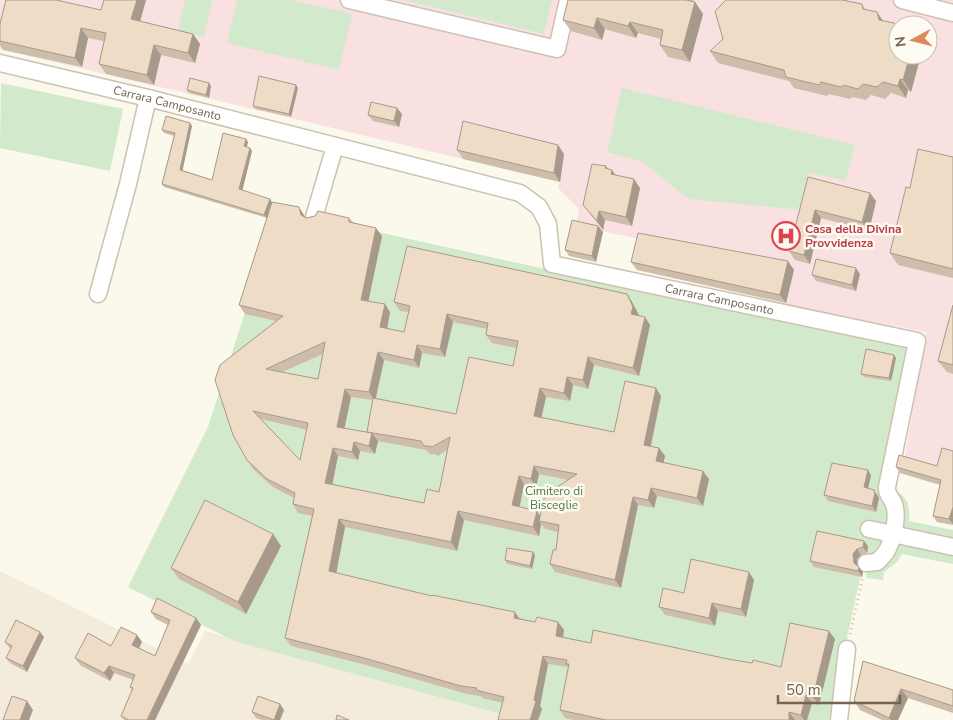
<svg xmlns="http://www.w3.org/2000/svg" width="953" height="720" font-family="'Nunito Sans',sans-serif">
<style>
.residential{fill:#f3ebdb}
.medical{fill:#f8e1e0;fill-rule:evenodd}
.green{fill:#d3e9cb}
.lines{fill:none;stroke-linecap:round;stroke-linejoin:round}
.minor-casing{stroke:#cdc2b2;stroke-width:19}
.path{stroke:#d4c0a8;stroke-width:3;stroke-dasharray:1 4;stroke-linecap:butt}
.minor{stroke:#fff;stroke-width:16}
.wall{fill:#cebdaa;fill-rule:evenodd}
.shaded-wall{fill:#a79a8b}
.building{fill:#efdcc6;stroke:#a79a8b;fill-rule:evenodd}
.labels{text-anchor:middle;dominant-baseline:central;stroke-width:5;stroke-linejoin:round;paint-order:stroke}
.street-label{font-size:12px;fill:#766350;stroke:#fefbf3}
.health-label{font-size:12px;font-weight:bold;fill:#be3a42;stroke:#fefbf3;text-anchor:start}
.park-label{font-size:12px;fill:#507a49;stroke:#fefbf3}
</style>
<rect width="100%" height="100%" fill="#fbf8ec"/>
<polygon class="residential" points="0,571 188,664 205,631 523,720 0,720"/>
<path class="medical" d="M0,0h953v475l-49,-14 22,-129 -140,-27 7,-35 -217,-44 3,-17 -21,-21 2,-6 -560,-133zM898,25h30v30h-30z"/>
<g class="green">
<polygon points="185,0 212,0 204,37 178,31"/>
<polygon points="237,0 292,0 352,14 339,70 227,43"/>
<polygon points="403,0 552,0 544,34"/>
<polygon points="1,83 123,109 110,171 0,148"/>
<polygon points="622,88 855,145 846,180 808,173 802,210 689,199 641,161 607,152"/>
<path d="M278,210l630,139 -30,136c22,5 34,12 31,36l44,9v34l-51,-10 -5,8 -13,10 -1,8 -17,-2 1,-8 -5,-1 -33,151h-306l-289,-79 -106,-54 80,-160z"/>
</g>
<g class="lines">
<defs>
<g id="minor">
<polyline points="349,0 557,49 568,0"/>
<polyline points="902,0 953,13"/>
<path id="s1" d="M0,63l148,35 372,95 19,14 9,17 4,40 365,77 -30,146c-1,7 4,10 7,17 4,11 0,32 -5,42 -2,7 -7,11 -12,16l-11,1"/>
<polyline points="314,217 335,146"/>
<polyline points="98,294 128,184 148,98"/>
<polyline points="869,529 953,547"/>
<polyline points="839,720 847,649"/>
</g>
</defs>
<use href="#minor" class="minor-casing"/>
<polyline class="path" points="850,634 863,576"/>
<use href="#minor" class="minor"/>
</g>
<g class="wall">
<polygon points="146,0 140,21 193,34 200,44 195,63 161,55 154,85 106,74 99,64 104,41 88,38 82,67 3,50 0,45 0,24 101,10"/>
<polygon points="568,0 693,0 693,1 695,2 703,14 690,62 668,57 660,45 661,39 638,33 636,38 605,29 602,40 571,31 563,20"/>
<polygon points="844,0 862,4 866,10 877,12 883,21 894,23 898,29 898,55 921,55 911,92 908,90 906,98 891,93 885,99 871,95 866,100 852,97 850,99 829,94 827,96 794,88 789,81 718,63 710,51"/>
<polygon points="209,83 211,86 209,98 189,93 187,90"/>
<polygon points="296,85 298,88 291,117 255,109 253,106"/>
<polygon points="402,114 399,127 373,121 368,115"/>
<path d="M192,126l-10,44 30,10 34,-41 2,3 -1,5 5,4 -10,39 62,25 2,3h43l4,4 29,14 -14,65 22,11 -3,16 17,4 5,-20 -9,-1 -6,-9 233,-8 5,8 6,13 12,10 -11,51 -45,-11 -6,24 -15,-4 -3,16 -24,-4 -5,20 73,15 47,-36 -10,51 8,1 6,8 -2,6 46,17 -6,27 -46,-10 -3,12 -16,-3 -17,83 -66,-16 -5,-8 6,-14 2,-18 -13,-3 -4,-5 -2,12 -75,-16 -7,31 -112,-24 -9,46 199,49h23l6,8 -1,7 28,6 137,16 24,4 29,4 54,-28 -16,66 -7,-2 -5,17h-234l-8,-2 -5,-8 8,-43 -20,-3 -8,42 2,3 -4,11h-40l5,-17 -21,-5 -1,-2 -14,-2 -97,-28 -79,-20 -6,-8 27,-122 -14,-3 -5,-9 1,-6 -21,-11 -20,-18 -6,-9 -14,-25 43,-114 -31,-7 -6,-9 28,-87 -103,-31 -2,-3 12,-48 -10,-3 -2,-3zM453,322l34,7 -1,6 6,8 24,5 -3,18 -57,48 -80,-16 8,-38 35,8 3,-15 23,4zM323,354l-5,25 -36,-7zM351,397l22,3 -6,32 -23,-4zM261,419l46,11 -7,30zM378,441l48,9 4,4h5l3,2 9,-6 -8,42 -15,11 -92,-19 6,-28 20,4 2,-9 15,3zM539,474l29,6 -28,36 -20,-9 4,-23 12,3z"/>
<polygon points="558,145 564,154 560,182 463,159 457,150"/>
<polygon points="953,157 953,278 898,265 890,253 910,188"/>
<polygon points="606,166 608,169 616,175 640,188 632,226 605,220 603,230 590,214 583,205"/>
<polygon points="808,177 876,201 869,231 821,218 810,264 795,260 789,251"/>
<polygon points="598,226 603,232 596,262 569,256 565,250"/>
<polygon points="631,262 794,270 786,303 637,270"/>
<polygon points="860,274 856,291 816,281 812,275"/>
<polygon points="953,305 953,374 947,372 938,361"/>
<polygon points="896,358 891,381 864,377 861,374"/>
<polygon points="953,451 953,525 937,522 933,516 940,485 900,473 896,467 937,466"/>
<polygon points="871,475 868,488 878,495 879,498 876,512 828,501 824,495"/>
<polygon points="273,534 281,546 246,614 179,579 171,568"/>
<polygon points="868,546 867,553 861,555 857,559 857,566 863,572 862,577 814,567 810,561"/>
<polygon points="533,552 535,555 532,569 507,564 505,560"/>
<polygon points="754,580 746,617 718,611 715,626 665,615 659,607 684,593"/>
<polygon points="151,612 196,618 201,625 155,720 124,720 121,716 132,690 130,687 133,680 114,673 110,681 80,665 75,658 111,646 137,635 142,642 139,648 155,656 168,625 156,619"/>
<polygon points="44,637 27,672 10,663 6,658 11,649 9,647 5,642"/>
<polygon points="863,661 953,690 953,713 908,698 898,720 882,720 860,710 854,701"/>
<polygon points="284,710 280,720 262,720 256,718 252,712"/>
</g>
<g class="shaded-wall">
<polygon points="137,0 146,0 138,29 131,19"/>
<polygon points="695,2 703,14 690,62 682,50"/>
<polygon points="877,12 885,24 879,20"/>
<polygon points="597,18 605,29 602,40 594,28"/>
<polygon points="630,22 638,33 636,38 628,26"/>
<polygon points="81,28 88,38 82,67 75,58"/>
<polygon points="193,34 200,44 195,63 188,53"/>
<polygon points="154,45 161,55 154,85 147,75"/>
<polygon points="910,55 921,55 911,92 903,80"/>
<polygon points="900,79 908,90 906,98 898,86"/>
<polygon points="209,83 211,86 209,98 206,95"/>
<polygon points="296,85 298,88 291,117 289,114"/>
<polygon points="397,108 402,114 399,127 394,121"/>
<polygon points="190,123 192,126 182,173 180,170"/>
<polygon points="246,139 248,142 246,149 244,146"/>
<polygon points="558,145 564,154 560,182 554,173"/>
<polygon points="250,148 252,151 242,192 239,189"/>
<polygon points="606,166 611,174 612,170 618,179 617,183 605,168"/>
<polygon points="634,179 640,188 632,226 626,217"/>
<polygon points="870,193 876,201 869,231 862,222"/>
<polygon points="270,199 272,202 267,218 264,215"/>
<polygon points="299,207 304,215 306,223 301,215"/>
<polygon points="815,210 821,218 810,264 804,255"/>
<polygon points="599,211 605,220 603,230 597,221"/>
<polygon points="598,226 603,232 596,262 592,256"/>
<polygon points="376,228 382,236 367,308 361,300"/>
<polygon points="788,261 794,270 786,303 780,295"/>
<polygon points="856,268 860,274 856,291 852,285"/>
<polygon points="627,294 632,302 639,315 637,322 631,314"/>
<polygon points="385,304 390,312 386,335 380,327"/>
<polygon points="447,314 453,322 445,357 440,349"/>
<polygon points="645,317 650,325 639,376 633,368"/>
<polygon points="417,345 422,353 419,368 414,360"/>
<polygon points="378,352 384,360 375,401 369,392"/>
<polygon points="894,355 896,358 891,381 889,378"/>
<polygon points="588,357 594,365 588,389 583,380"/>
<polygon points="567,377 573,385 570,401 564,393"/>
<polygon points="540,388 546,397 540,424 534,416"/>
<polygon points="656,388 661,396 649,453 644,445"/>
<polygon points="345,389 351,397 343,435 337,427"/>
<polygon points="372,433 378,441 375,454 369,446"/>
<polygon points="354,442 360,451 358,460 352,452"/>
<polygon points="333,448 338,456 331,491 325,483"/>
<polygon points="659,448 665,456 662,469 656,461"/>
<polygon points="534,466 539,474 536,487 531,479"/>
<polygon points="868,470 871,475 867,493 864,487"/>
<polygon points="703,471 709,479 703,506 697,498"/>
<polygon points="519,476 524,484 518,513 512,505"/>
<polygon points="651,488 657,496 654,508 648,500"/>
<polygon points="874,490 879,498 876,512 872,506"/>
<polygon points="633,497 638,505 621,588 615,580"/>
<polygon points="953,507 953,524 949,519"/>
<polygon points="458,511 464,520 457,551 451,542"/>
<polygon points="537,511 542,519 539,521 541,524 539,536 533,527"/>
<polygon points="339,519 345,527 335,580 329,571"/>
<polygon points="273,534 281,546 246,614 238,602"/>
<polygon points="864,541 868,546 867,553 863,547"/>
<polygon points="857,549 861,555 857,559 858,568 854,563 853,554"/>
<polygon points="533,552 535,555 532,569 530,566"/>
<polygon points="859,567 863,572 862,577 858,571"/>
<polygon points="749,572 754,580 746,617 741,609"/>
<polygon points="712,603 718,611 715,626 709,618"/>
<polygon points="515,612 521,621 514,618"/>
<polygon points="196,618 201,625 155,720 147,720"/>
<polygon points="558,622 564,630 562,644 556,636"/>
<polygon points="829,631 835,639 819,705 813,697"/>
<polygon points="40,632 44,637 27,672 23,666"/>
<polygon points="137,635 142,642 137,652 132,645"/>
<polygon points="543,656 548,664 540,706 542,709 538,720 530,720"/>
<polygon points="109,666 114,673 110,681 104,673"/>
<polygon points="901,689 908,698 898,720 891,720 889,718"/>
<polygon points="806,695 812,703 807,720 804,720 801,715"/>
<polygon points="27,701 33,710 29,720 20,720"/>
<polygon points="280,704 284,710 280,720 274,720"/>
<polygon points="789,712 795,720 789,720"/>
</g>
<g class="building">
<polygon points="6,0 56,0 101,10 104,0 137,0 131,19 193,34 188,53 154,45 147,75 99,64 106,33 81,28 75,58 0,41 0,24"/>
<polygon points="568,0 686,0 695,2 682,50 660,45 663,30 630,22 628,26 597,18 594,28 563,20"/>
<polygon points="726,0 842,0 862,4 863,9 877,12 879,20 894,23 896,29 898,30 898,55 910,55 903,80 900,79 898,86 883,82 877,87 863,84 858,89 844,85 841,87 821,82 819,85 786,77 784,70 710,51 723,39 715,11"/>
<polygon points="259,76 296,85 289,114 253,106"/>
<polygon points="190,78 209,83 206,95 187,90"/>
<polygon points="371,102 397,108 394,121 368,115"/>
<polygon points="166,116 190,123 180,170 212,180 223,133 246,139 244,146 250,148 239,189 270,199 264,215 162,184 175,133 162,130"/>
<polygon points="463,121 558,145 554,173 457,150"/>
<polygon points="918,149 953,157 953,269 890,253 906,187 910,188"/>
<polygon points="592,164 606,166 605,168 612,170 611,174 634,179 626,217 599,211 597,221 583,205"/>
<polygon points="808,177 870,193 862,222 815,210 804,255 789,251"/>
<path d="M272,202l27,5 2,8 5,3 9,-2 3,-5 31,7v4l27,6 -15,72 24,4 -5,23 24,5 6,-26 -16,-4 13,-56 220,48 6,13 -2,7 14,3 -12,51 -45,-11 -5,23 -16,-3 -3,16 -24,-5 -6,28 80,16 11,-51 31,7 -12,57 15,3 -3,13 47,10 -6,27 -46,-10 -3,12 -15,-3 -18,83 -65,-16 3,-14h3l3,-25 -20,-4 6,-26 32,-21 -43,-8 -3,13 -12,-3 -7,29 25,6 -4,16 -75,-16 -7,31 -112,-23 -10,52 103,25v-1l83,17 -1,6 21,4 2,-5 21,5 -2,14 35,7 2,-13 135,29 24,4 1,-3 28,7 9,-44 39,8 -16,66 -7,-2 -5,20 -12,-3v8h-183l-46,-10 9,-46h-3l1,-4 -24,-4 -9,44 2,1 -6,19h-32l6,-23 -28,-7 1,-2 -16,-2 -97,-28 -79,-20 29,-129 -21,-5 2,-11 -28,-14 -20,-19 -14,-25 -18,-55 5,-15 63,-49 -44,-11zM447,314l41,9 -2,12 32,6 -5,25 -44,-9 -13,57 -83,-16 -6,34 54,9 3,5h5l3,1 18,-10 -11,55 -12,-3 -3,14 -99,-20 8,-35 19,4 2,-10 15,4 3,-13 -35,-6 8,-38 24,3 9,-40 36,8 3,-15 23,4zM325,342l-7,37 -52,-10zM253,411l55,12 -8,37z"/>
<polygon points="572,220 598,226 592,256 565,250"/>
<polygon points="638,233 788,261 780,295 631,262"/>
<polygon points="816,259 856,268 852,285 812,275"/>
<polygon points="953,305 953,365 938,361"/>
<polygon points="866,349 894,355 889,378 861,374"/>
<polygon points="942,448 953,451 953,507 949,519 933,516 941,480 896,467 899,455 937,466"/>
<polygon points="832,463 868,470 864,487 874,490 875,493 872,506 824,495"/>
<polygon points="205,500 273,534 238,602 171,568"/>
<polygon points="817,531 864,541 863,547 857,549 853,554 854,563 859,567 858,571 810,561"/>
<polygon points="507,548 533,552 530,566 505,560"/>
<polygon points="691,559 749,572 741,609 712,603 709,618 659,607 663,588 684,593"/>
<polygon points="157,598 196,618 147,720 129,720 121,716 133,688 130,687 135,675 109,666 104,673 75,658 88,633 111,646 121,627 137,635 132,645 155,656 170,620 151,612"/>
<polygon points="16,620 40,632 23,666 6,658 12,646 5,642"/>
<polygon points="863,661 953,690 953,706 901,689 889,718 854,701"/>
<polygon points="12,696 27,701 20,720 3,720"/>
<polygon points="258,696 280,704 274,720 252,712"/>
<polygon points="337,715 349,720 336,720"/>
</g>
<defs>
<symbol id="hospital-ring" viewBox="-11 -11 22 22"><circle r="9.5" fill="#fefbf3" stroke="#e0444e" stroke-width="1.5"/><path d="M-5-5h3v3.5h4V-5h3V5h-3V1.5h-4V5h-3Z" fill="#e0444e"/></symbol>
</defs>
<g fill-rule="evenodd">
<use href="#hospital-ring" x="770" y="220" width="32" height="32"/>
</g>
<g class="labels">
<g class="street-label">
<text stroke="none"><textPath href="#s1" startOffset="172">Carrara Camposanto</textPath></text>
<text stroke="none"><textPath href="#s1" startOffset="790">Carrara Camposanto</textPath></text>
</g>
<g class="health-label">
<text x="805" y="229">Casa della Divina<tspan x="805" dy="14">Provvidenza</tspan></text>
</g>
<g class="park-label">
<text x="554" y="491">Cimitero di<tspan x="554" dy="14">Bisceglie</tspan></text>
</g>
</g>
<g transform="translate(913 40) rotate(263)"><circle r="24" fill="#fefbf3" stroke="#c8beb2"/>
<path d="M0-4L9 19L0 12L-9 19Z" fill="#db8a5c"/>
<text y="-8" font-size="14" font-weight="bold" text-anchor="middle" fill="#766350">N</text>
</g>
<path d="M778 695v8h122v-8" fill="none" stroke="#766350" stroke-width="2.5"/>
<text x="786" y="695" font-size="15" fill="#766350" stroke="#fefbf3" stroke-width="4" paint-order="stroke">50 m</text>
</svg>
